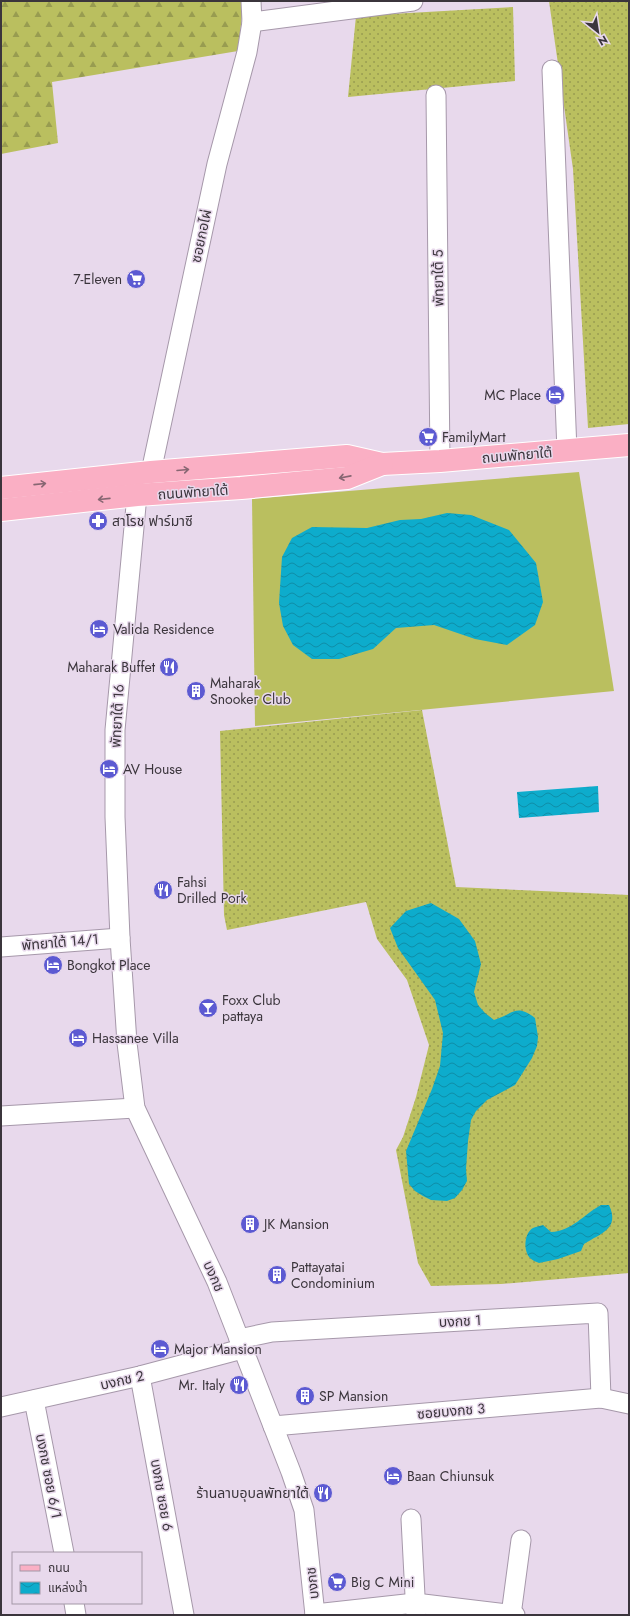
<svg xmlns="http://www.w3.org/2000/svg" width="630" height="1616" font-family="Jost,'Noto Sans Thai',sans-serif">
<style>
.grass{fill:url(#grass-dots)}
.forest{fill:url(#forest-firs)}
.garden{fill:#babf5f}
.water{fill:url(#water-waves)}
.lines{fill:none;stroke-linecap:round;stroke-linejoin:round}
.minor-casing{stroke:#a698aa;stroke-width:21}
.major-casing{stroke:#fff;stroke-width:24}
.minor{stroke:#fff;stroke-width:19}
.major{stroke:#faafc4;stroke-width:22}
.oneway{stroke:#876672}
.labels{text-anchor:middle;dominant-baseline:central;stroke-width:3;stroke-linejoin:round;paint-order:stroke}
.street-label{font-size:14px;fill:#3b353c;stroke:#e8d9ec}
.poi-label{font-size:14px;fill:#3b353c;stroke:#e8d9ec;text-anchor:start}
</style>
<defs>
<pattern id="grass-dots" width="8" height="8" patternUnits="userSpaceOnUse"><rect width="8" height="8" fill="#babf5f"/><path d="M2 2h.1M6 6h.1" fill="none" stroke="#989c50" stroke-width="1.8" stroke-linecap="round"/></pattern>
<pattern id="forest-firs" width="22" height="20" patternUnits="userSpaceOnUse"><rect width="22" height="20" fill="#babf5f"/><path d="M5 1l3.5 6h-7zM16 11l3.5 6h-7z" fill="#989c50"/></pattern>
<pattern id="water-waves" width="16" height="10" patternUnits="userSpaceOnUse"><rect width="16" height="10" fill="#0daccc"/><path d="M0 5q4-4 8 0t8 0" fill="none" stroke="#0e8da7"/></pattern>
</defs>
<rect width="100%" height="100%" fill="#e8d9ec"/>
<g class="grass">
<polygon points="549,1 629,1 629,424 588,428 573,169"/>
<polygon points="513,7 515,81 348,97 356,16"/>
<polygon points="422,710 456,887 629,895 629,1273 501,1284 431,1286 418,1263 396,1150 403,1137 416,1097 429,1045 407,980 377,939 366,902 227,930 224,915 220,731"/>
</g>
<polygon class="forest" points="1,1 242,1 243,7 238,51 52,82 58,143 1,154"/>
<polygon class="garden" points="579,472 614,691 255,726 252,499"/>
<g class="water">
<polygon points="447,513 471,515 509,530 536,563 543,602 535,625 507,645 475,639 434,625 396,628 373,649 339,659 312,659 293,645 283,626 279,603 282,557 292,538 312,527 367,528 400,520 421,519"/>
<polygon points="598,786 599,812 519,818 517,792"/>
<path d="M431,903l28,16 16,22 6,23 -7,28 4,13 7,8 9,7c19,-6 22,-17 41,-2l3,19 -1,9 -5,12 -17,27 -28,15 -11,11 -5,9 -3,21 -2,28 1,12 -5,9 -7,8 -8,3 -16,-1 -8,-4 -8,-5 -6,-7 -3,-33 26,-62 8,-23 3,-33 -8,-33 -37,-52 -8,-20 16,-17z"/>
<path d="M601,1205h8c11,24 -8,28 -25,39l-3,7 -23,8 -19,4c-3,-1 -7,-3 -9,-5 -7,-7 -6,-25 3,-30 2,-1 7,-2 10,-3l8,7c21,-1 32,-17 50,-27z"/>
</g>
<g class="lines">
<defs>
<g id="minor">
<polyline points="252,22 413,1"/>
<polyline points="552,70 567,451"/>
<polyline points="436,95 440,461"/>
<polyline points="151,472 217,164 247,52 252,22 251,1"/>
<polyline points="137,495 115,730 115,817 120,938 127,1043 135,1108 217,1282 291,1472 304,1510 315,1615"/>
<polyline points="1,947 120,938"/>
<polyline points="1,1116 135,1108"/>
<polyline points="239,1339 272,1332 598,1313 601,1398"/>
<polyline points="140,1376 184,1615"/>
<polyline points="34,1400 64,1553"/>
<polyline points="1,1407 140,1376 242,1349"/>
<polyline points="273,1426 601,1398 629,1404"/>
<polyline points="411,1519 416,1615"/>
<polyline points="74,1603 76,1615"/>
<polyline points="315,1614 415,1603 515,1615"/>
<polyline points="511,1615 521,1540"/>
</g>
<g id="major">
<polyline points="1,488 151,472 347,456 382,464 440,461 629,445"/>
<polyline points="1,510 137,495 241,488 347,478 382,464"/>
</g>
</defs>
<use href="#minor" class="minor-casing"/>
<use href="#major" class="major-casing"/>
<use href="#minor" class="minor"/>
<use href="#major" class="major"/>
</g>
<defs><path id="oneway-shaft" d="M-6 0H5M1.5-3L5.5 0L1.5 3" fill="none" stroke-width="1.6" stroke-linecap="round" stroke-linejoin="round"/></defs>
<g class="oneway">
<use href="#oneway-shaft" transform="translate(183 470) rotate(-5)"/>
<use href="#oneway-shaft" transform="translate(345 477) rotate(169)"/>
<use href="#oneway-shaft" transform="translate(40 484) rotate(-6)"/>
<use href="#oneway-shaft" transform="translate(104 499) rotate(174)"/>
</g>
<defs>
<symbol id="supermarket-disc" viewBox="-11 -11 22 22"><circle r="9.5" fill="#5c5ad2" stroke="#e8d9ec"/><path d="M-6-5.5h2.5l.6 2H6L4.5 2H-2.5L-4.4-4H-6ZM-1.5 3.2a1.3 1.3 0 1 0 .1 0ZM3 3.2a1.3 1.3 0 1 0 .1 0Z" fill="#fff"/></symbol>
<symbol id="hotel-disc" viewBox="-11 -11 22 22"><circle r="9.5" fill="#5c5ad2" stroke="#e8d9ec"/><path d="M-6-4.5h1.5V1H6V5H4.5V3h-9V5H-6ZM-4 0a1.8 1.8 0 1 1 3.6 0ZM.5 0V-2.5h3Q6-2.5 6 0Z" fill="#fff"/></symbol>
<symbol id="pharmacy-disc" viewBox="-11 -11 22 22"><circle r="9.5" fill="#5c5ad2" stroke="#e8d9ec"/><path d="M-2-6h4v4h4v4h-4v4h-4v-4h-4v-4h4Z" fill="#fff"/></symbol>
<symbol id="restaurant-disc" viewBox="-11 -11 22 22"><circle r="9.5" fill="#5c5ad2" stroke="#e8d9ec"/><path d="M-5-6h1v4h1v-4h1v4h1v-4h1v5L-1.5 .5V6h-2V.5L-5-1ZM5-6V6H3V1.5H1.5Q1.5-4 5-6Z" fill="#fff"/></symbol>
<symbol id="building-disc" viewBox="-11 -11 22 22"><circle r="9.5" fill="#5c5ad2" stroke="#e8d9ec"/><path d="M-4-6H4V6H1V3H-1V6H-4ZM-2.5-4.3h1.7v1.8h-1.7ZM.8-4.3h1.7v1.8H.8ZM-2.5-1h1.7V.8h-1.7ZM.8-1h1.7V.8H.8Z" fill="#fff"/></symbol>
<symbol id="bar-disc" viewBox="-11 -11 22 22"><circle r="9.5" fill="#5c5ad2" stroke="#e8d9ec"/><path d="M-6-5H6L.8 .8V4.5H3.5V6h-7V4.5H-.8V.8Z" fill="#fff"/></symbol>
</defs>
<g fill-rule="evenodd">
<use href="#supermarket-disc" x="125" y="268" width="22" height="22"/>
<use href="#hotel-disc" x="544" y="384" width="22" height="22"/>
<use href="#supermarket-disc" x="417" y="426" width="22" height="22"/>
<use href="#pharmacy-disc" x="87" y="510" width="22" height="22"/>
<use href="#hotel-disc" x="88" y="618" width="22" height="22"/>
<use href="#restaurant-disc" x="158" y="656" width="22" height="22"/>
<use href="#building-disc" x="185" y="680" width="22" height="22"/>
<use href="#hotel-disc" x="98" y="758" width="22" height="22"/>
<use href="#restaurant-disc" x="152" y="879" width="22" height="22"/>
<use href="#hotel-disc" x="42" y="954" width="22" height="22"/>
<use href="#bar-disc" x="197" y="997" width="22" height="22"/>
<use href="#hotel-disc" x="67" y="1027" width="22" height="22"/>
<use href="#building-disc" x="239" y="1213" width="22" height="22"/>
<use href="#building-disc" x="266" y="1264" width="22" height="22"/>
<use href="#hotel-disc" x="149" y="1338" width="22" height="22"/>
<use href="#restaurant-disc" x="228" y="1374" width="22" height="22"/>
<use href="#building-disc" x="294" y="1385" width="22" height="22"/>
<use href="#hotel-disc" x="382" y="1465" width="22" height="22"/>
<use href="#restaurant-disc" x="312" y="1482" width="22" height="22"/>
<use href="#supermarket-disc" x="326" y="1571" width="22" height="22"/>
</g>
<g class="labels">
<g class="street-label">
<text transform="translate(201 236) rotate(-78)">ซอยกอไผ่</text>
<text transform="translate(438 278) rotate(-91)">พัทยาใต้ 5</text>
<text transform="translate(517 455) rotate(-5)">ถนนพัทยาใต้</text>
<text transform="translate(193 492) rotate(-4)">ถนนพัทยาใต้</text>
<text transform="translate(117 716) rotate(-87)">พัทยาใต้ 16</text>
<text transform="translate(60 942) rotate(-5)">พัทยาใต้ 14/1</text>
<text transform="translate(214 1276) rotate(66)">บงกช</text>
<text transform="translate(460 1321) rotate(-3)">บงกช 1</text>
<text transform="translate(122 1380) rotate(-13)">บงกช 2</text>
<text transform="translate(451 1411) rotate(-5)">ซอยบงกช 3</text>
<text transform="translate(49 1476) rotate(79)">บงกช ซอย 6/1</text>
<text transform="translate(162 1495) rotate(80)">บงกช ซอย 6</text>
<text transform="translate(312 1583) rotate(-96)">บงกช</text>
</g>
<g class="poi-label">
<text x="122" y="279" text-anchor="end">7-Eleven</text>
<text x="541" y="395" text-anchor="end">MC Place</text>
<text x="442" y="437">FamilyMart</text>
<text x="112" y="521">สาโรช ฟาร์มาซี</text>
<text x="113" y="629">Valida Residence</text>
<text x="155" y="667" text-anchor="end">Maharak Buffet</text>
<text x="210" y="683">Maharak<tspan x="210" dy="16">Snooker Club</tspan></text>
<text x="123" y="769">AV House</text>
<text x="177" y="882">Fahsi<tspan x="177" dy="16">Drilled Pork</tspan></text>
<text x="67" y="965">Bongkot Place</text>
<text x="222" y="1000">Foxx Club<tspan x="222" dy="16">pattaya</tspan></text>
<text x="92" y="1038">Hassanee Villa</text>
<text x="264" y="1224">JK Mansion</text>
<text x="291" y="1267">Pattayatai<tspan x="291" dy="16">Condominium</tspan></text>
<text x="174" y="1349">Major Mansion</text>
<text x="225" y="1385" text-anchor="end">Mr. Italy</text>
<text x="319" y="1396">SP Mansion</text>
<text x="407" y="1476">Baan Chiunsuk</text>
<text x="309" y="1493" text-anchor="end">ร้านลาบอุบลพัทยาใต้</text>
<text x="351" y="1582">Big C Mini</text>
</g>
</g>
<rect width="630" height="1616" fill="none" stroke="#3b353c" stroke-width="4"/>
<rect x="12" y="1552" width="130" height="52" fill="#e8d9ec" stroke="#a397a6"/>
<rect x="20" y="1565" width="20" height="6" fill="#faafc4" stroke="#a397a6"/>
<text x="48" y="1572" font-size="12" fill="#3b353c">ถนน</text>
<rect x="20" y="1582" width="20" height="12" fill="url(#water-waves)" stroke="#a397a6"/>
<text x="48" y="1592" font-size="12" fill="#3b353c">แหล่งน้ำ</text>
<g transform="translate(598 32) rotate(150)" stroke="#e8d9ec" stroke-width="3" paint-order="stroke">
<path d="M0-3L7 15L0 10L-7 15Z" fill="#3b353c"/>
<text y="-6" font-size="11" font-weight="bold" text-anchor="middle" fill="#3b353c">N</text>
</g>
</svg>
